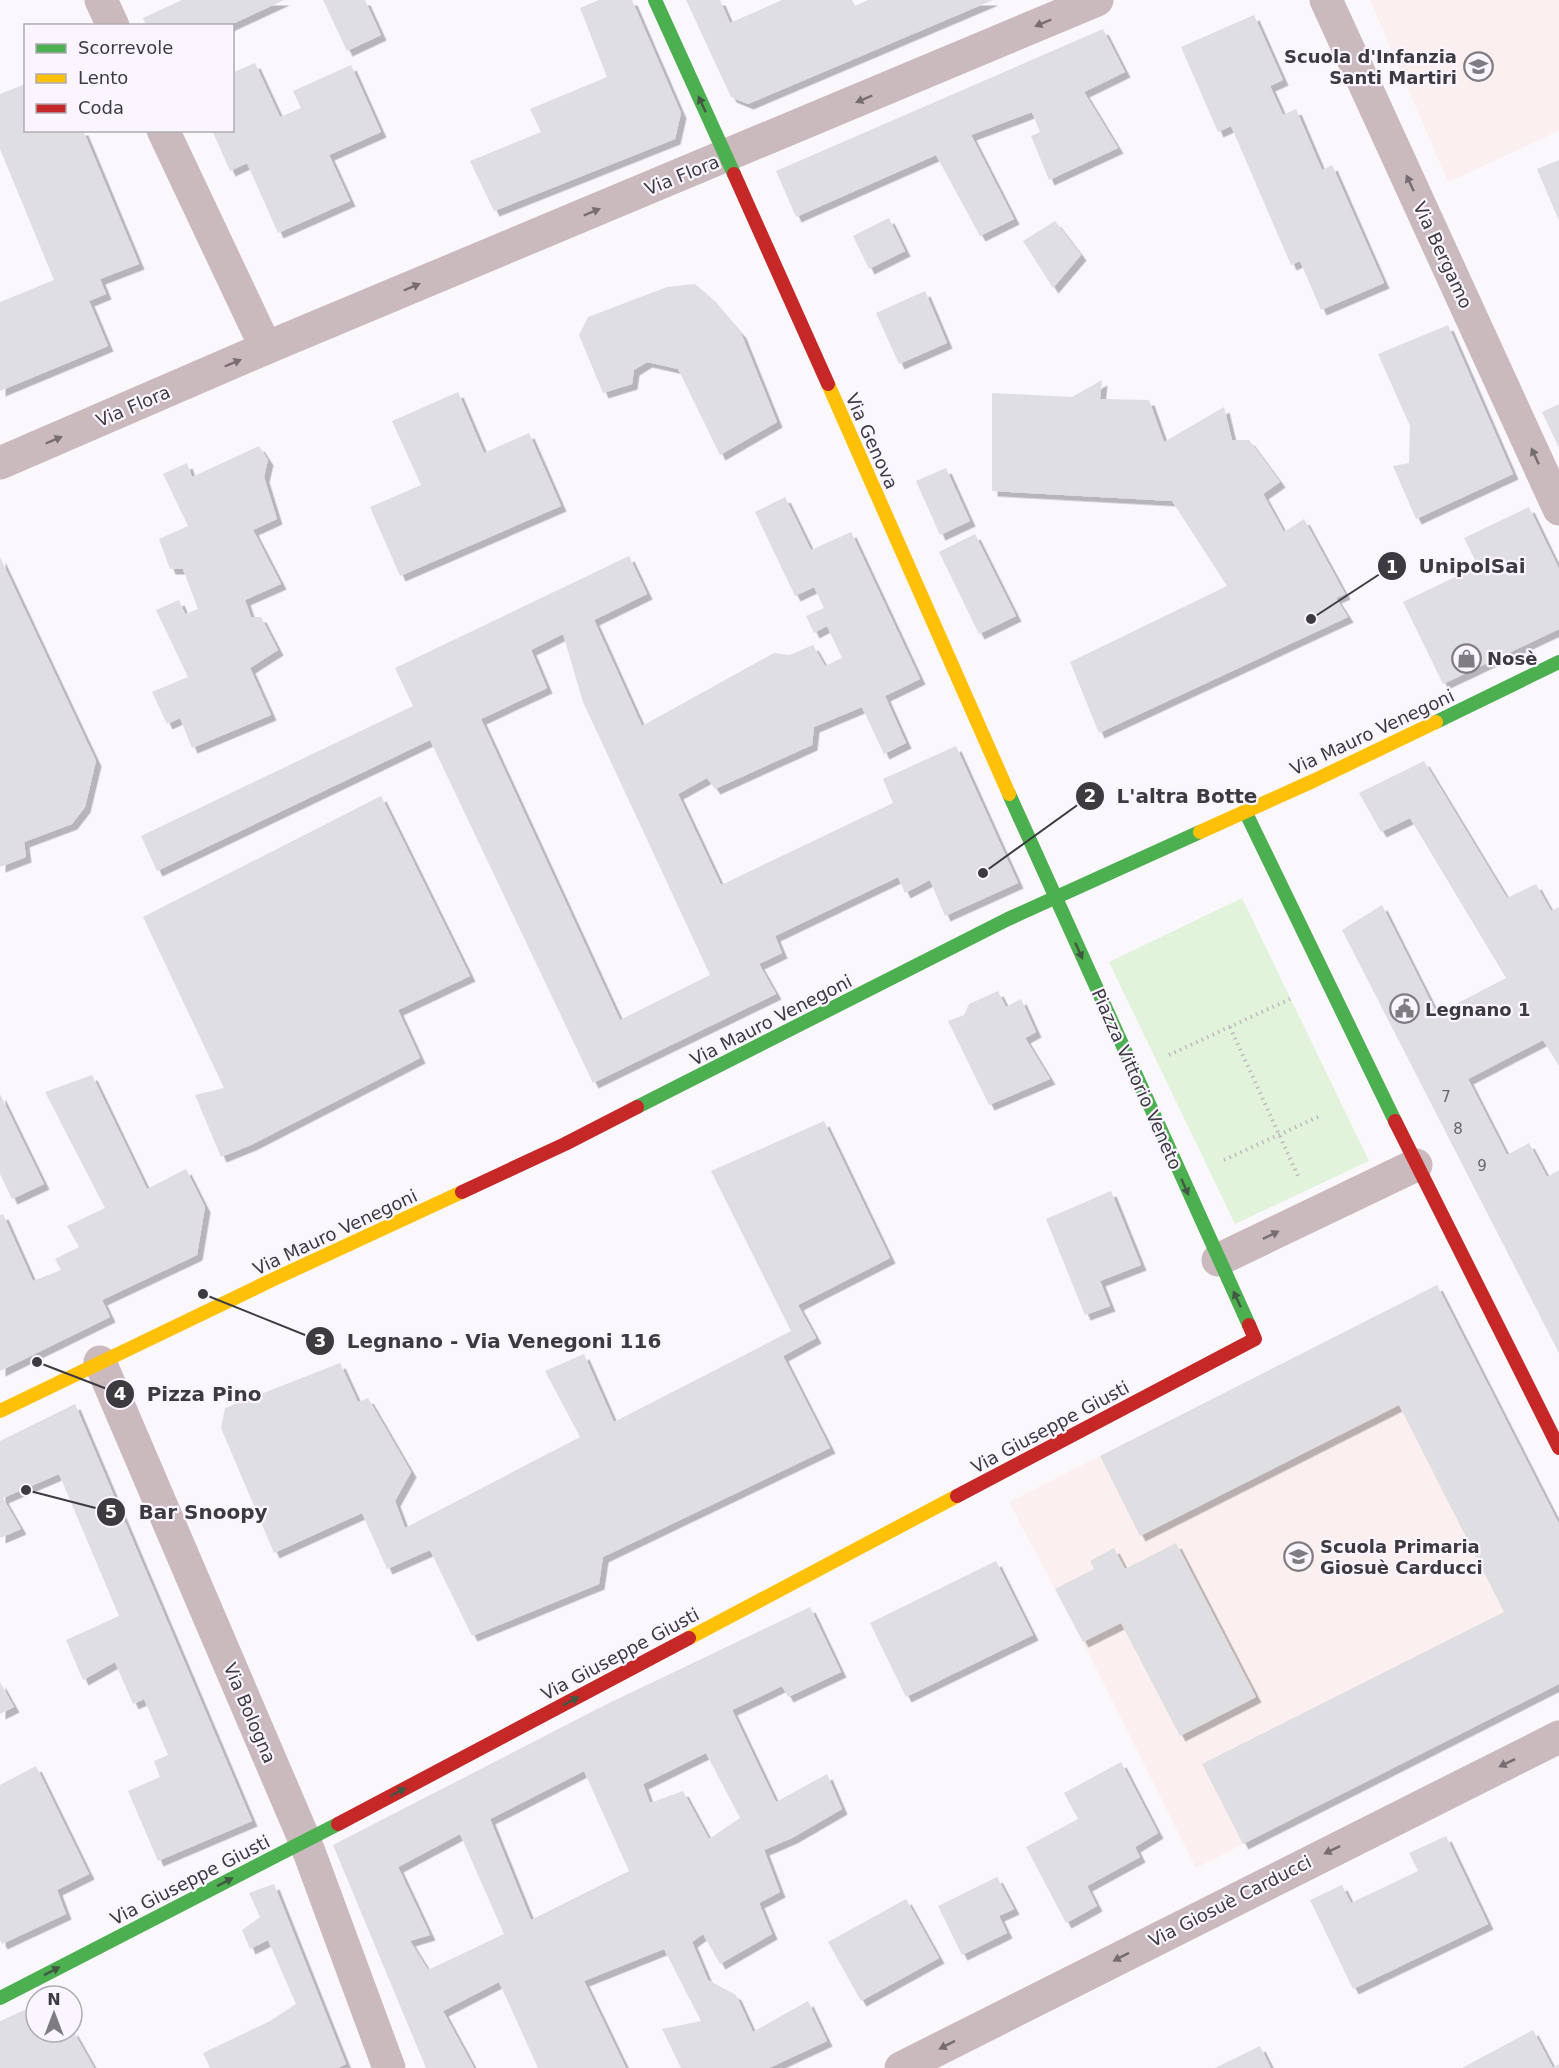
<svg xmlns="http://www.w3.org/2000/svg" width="1559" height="2068" font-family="'DejaVu Sans',sans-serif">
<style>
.education{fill:#fcefef}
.green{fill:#e2f3db}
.building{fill:#dfdee3;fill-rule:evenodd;filter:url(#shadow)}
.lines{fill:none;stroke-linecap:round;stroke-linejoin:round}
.path{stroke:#c3b8bc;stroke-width:4;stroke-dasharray:1.5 4.5;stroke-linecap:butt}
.street{stroke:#cab9bd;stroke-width:33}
.fast{stroke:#4caf50;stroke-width:14}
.slow{stroke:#ffc107;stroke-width:14}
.jam{stroke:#c62828;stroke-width:14}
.oneway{fill:#756d71}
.oneway2{fill:#415843}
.labels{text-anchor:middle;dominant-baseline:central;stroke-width:4.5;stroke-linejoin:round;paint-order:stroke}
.number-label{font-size:15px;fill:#67666a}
.poi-label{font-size:18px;font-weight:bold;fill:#3d3b3f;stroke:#faf5ff;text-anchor:start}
.street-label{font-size:18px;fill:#3d3b3f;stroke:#faf5ff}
.leader{fill:none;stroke:#3d3b3f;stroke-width:2}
.callout-dot{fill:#3d3b3f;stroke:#faf5ff;stroke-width:2}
.mark-label{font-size:18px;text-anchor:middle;font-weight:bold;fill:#fff}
.callout-label{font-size:20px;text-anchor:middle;font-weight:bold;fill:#3d3b3f;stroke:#faf5ff;stroke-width:4.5;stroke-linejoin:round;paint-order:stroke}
</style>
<defs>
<filter id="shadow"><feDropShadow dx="5.5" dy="5.5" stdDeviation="0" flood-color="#0004"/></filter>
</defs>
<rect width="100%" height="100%" fill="#faf7fd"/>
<g class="education">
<polygon points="1370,0 1559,0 1559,131 1448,182"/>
<polygon points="1437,1285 1559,1524 1559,1684 1196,1868 1083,1642 1009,1502"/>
</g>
<polygon class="green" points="1242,898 1369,1161 1235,1224 1109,962"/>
<g class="building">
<polygon points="182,0 284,0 228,26 146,26 143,18"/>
<polygon points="323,0 365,0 381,35 347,51"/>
<polygon points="599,0 632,0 681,113 675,139 494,211 470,161 541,132 530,109 607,77 580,8"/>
<polygon points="686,0 720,0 730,23 782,0 852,0 855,6 868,0 993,0 748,104 731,97"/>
<polygon points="1254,15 1283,80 1270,86 1283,115 1296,109 1322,170 1332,165 1384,283 1321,310 1300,261 1291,265 1231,126 1218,132 1181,47"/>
<polygon points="1103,29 1125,72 1084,92 1118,148 1049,180 1031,136 1040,132 1032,112 971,135 1014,219 980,236 936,155 796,217 776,171"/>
<polygon points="255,63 280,117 301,108 293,91 351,65 381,132 329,155 350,201 278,233 247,163 230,171 212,130 232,130 232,73"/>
<polygon points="26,84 26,130 83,130 139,264 100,279 106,294 89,301 108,346 0,391 0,302 54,280 0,149 0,94"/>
<polygon points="1559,160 1559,221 1537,169"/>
<polygon points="889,218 905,251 869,269 853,236"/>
<polygon points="1055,221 1081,255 1053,288 1023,241"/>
<polygon points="695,284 709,296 741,333 777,422 720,455 678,369 647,362 634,370 632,384 603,393 579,335 588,317 667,287"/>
<polygon points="925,291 947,343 899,364 876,313"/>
<polygon points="1448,325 1513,474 1416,519 1393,466 1409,463 1410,426 1378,354"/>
<polygon points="1102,380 1100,399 1149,400 1164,442 1224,407 1232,440 1249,440 1280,482 1263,494 1284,532 1304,519 1345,594 1336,598 1348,617 1099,733 1070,662 1227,586 1172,501 992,491 992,393 1072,397"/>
<polygon points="458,392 484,453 529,433 561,506 400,576 370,507 421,485 392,421"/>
<polygon points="1559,404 1559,448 1542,412"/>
<polygon points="259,446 268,460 264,477 277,519 253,530 281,584 245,600 251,617 261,617 278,650 250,668 271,715 192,748 180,718 167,724 152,692 188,677 156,610 179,600 185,614 198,609 183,569 170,569 159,539 188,526 163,474 187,463 192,477"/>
<polygon points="946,468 970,521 940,535 916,481"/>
<path d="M785,497l26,53 40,-18 69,147 -35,17 21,47 -22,11 -22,-47 -48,20 -2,18 -97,44 -8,-11 -29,16 43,91 172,-82 -10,-24 73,-33 62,137 -73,33 -15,-36 -25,13 -7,-16 -123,59 7,17 -23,11 17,30 -183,89 -163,-343 -273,131 -16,-35 272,-130 -18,-38 234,-112 18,38 -53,26 48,106 132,-73 16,2 23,-10 12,21 17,-8 -15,-32 -13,7 -8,-17 18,-8 -10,-21 -19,9 -40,-84zM563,634l20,68 127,273 -90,45 -139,-301 66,-31 -16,-38z"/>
<polygon points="1529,507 1559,569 1559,629 1443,684 1403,602 1478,566 1464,538"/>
<polygon points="975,534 1016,616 979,634 939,552"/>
<polygon points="0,557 96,761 85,807 72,824 24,842 26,857 0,867"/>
<polygon points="1424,761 1507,898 1536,884 1551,911 1559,907 1559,1066 1543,1040 1468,1079 1507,1155 1529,1143 1547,1177 1559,1170 1559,1353 1342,930 1382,905 1437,1014 1506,978 1410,818 1381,832 1359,793"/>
<polygon points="381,796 470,976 398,1010 420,1058 251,1145 221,1157 195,1095 224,1088 143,917"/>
<polygon points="998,991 1006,1007 1021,999 1036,1032 1025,1038 1050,1079 989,1105 948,1021 964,1015 969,1004"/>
<polygon points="92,1075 147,1189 186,1169 205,1207 197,1255 102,1300 110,1317 0,1371 0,1215 3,1214 33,1281 61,1270 55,1259 79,1247 67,1226 105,1208 45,1092"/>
<polygon points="0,1094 44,1184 12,1199 0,1174"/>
<polygon points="824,1121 890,1258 798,1305 816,1338 783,1356 830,1448 603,1557 599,1584 472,1636 430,1550 387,1569 362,1513 274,1553 221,1428 225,1408 340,1363 358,1402 368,1398 411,1472 395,1501 405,1528 580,1437 545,1371 584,1354 614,1422 791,1331 711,1171"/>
<polygon points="1111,1191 1141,1265 1100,1281 1110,1306 1085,1315 1046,1219"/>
<polygon points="1437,1285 1559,1524 1559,1684 1243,1844 1202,1764 1504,1612 1399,1405 1140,1536 1100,1456"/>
<polygon points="75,1404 252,1821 158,1861 128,1791 160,1777 154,1761 168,1755 144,1699 133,1704 115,1662 83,1680 66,1640 119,1616 59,1474 3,1498 21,1529 0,1538 0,1441"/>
<polygon points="1176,1543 1256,1697 1180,1736 1121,1623 1083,1642 1055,1589 1094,1569 1090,1561 1114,1548 1125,1569"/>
<polygon points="996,1561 1033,1635 906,1697 870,1623"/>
<path d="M810,1607l31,65 -53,25 -6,-11 -50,24 44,92 51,-28 15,35 -50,29 -28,12 16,42 -21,11 13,31 -52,30 -17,-30 -11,8 16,38 28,15 17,37 55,-31 19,40 -58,27h-88l-19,-39 39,-8 -37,-72 -80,32 42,87h-88l-39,-86 -56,29 31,57h-48l-93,-223 272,-140zM706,1753l34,65 -31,21 -26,-48 -33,12 -7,-19zM584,1771l45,100 -98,49 -41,-101zM460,1834l44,100 -76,36 -18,-29 20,-6 -32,-68z"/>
<polygon points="0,1682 14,1707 0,1714"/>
<polygon points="1121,1762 1158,1833 1135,1847 1140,1857 1087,1886 1097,1906 1066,1923 1026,1847 1078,1819 1064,1793"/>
<polygon points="36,1766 89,1874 57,1890 66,1914 2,1944 0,1940 0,1785"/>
<polygon points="1446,1836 1488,1924 1353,1989 1310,1900 1342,1885 1351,1903 1418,1871 1409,1853"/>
<polygon points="997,1877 1014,1909 999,1916 1007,1933 962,1955 938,1906"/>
<polygon points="274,1884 346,2064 338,2068 210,2068 203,2053 270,2021 296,2004 268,1940 250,1949 242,1930 260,1917 249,1893"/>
<polygon points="906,1899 939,1958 861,2001 828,1942"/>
<polygon points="36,2005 36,2032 72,2032 72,2029 94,2068 0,2068 0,2021"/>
<polygon points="1533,2030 1553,2068 1559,2064 1559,2068 1462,2068"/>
<polygon points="1260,2046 1271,2068 1215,2068"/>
</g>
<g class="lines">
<g class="path">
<polyline points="1230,1027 1298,1176"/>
<polyline points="1169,1055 1290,999"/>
<polyline points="1224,1160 1320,1116"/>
</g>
<g class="street">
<polyline points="101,0 113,26"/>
<polyline points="1326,0 1559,509"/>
<polyline points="163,130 266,348"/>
<polyline points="0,463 266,348 1097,0"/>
<polyline points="1218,1260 1416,1165"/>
<polyline points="100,1362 305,1841 389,2068"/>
<polyline points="901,2068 1559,1737"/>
</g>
<g class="fast">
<polyline points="655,0 734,174"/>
<polyline points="1436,722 1559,662"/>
<polyline points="1009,794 1249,1325"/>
<polyline points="1245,811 1395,1121"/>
<polyline points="637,1107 1008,919 1200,832"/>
<polyline points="0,1998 338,1824"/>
</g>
<g class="slow">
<polyline points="828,384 1009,794"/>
<polyline points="1200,832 1313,781 1436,722"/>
<polyline points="0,1411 274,1279 462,1192"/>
<polyline points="689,1638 957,1496"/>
</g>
<g class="jam">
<polyline points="734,174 828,384"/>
<polyline points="1395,1121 1559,1448"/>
<polyline points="462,1192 565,1144 637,1107"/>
<polyline points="957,1496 1255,1339 1249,1325"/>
<polyline points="338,1824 689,1638"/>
</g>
</g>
<defs><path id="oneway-solid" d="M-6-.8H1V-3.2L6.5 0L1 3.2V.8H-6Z" transform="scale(1.5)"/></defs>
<g class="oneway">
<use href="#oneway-solid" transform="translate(1043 23) rotate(157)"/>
<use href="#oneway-solid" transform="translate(864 99) rotate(157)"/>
<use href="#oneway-solid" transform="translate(1410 183) rotate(-115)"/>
<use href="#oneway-solid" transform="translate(592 212) rotate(-23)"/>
<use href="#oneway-solid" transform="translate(412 287) rotate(-23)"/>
<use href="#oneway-solid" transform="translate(233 363) rotate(-23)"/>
<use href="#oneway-solid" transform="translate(54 440) rotate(-23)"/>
<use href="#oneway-solid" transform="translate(1535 456) rotate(-115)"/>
<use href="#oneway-solid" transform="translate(1271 1235) rotate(-26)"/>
<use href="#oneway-solid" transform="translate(1507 1763) rotate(154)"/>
<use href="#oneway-solid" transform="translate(1332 1850) rotate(154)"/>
<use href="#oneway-solid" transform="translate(1121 1957) rotate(153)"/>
<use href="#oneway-solid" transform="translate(947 2045) rotate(153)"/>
</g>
<g class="oneway2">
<use href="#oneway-solid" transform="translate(702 104) rotate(-115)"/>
<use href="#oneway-solid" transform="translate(1079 951) rotate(66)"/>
<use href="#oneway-solid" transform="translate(1185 1187) rotate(66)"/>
<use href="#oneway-solid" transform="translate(1237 1299) rotate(-115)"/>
<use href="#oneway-solid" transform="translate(571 1701) rotate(-28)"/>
<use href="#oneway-solid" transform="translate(398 1792) rotate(-28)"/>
<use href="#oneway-solid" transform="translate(225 1882) rotate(-27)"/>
<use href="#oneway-solid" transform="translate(52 1971) rotate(-27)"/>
</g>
<defs>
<symbol id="school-ring" viewBox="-11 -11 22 22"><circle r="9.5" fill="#faf5ff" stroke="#7f7d82" stroke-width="1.5"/><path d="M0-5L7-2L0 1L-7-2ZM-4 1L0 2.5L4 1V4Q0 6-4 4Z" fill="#7f7d82"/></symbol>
<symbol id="shop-ring" viewBox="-11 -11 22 22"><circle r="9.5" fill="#faf5ff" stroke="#7f7d82" stroke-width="1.5"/><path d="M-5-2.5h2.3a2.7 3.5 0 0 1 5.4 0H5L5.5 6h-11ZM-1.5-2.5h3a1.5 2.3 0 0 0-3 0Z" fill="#7f7d82"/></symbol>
<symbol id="civic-ring" viewBox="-11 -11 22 22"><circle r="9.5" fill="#faf5ff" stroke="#7f7d82" stroke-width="1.5"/><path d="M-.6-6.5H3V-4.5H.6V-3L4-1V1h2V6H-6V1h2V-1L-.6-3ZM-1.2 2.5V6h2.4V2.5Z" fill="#7f7d82"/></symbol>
</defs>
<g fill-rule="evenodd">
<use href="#school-ring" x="1462" y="50" width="33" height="33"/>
<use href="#shop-ring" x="1450" y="642" width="33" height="33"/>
<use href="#civic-ring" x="1388" y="992" width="33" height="33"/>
<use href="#school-ring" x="1282" y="1540" width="33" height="33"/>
</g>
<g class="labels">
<g class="number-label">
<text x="1446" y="1097">7</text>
<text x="1458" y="1129">8</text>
<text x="1482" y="1166">9</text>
</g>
<g class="poi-label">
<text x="1457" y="56" text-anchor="end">Scuola d'Infanzia<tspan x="1457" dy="21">Santi Martiri</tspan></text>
<text x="1487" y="658">Nosè</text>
<text x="1425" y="1009">Legnano 1</text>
<text x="1320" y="1546">Scuola Primaria<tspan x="1320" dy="21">Giosuè Carducci</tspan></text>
</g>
<g class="street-label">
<text transform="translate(682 175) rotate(-22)">Via Flora</text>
<text transform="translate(1443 255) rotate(65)">Via Bergamo</text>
<text transform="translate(133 406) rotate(-23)">Via Flora</text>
<text transform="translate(872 441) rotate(66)">Via Genova</text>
<text transform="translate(1372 732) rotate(-25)">Via Mauro Venegoni</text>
<text transform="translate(771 1020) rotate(-27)">Via Mauro Venegoni</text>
<text transform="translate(1137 1079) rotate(66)">Piazza Vittorio Veneto</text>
<text transform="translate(335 1232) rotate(-25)">Via Mauro Venegoni</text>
<text transform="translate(1050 1427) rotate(-28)">Via Giuseppe Giusti</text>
<text transform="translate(620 1654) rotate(-28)">Via Giuseppe Giusti</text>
<text transform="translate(250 1713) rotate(67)">Via Bologna</text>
<text transform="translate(190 1880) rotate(-27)">Via Giuseppe Giusti</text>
<text transform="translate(1230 1901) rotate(-27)">Via Giosuè Carducci</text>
</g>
</g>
<path class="leader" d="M1311 619L1392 566M983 873L1090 796M203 1294L320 1341M37 1362L120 1394M26 1490L111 1512"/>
<g class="callout-dot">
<circle cx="1311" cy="619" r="6"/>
<circle cx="983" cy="873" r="6"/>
<circle cx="203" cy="1294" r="6"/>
<circle cx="37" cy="1362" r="6"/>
<circle cx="26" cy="1490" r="6"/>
<circle cx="1392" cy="566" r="15"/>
<circle cx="1090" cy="796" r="15"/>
<circle cx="320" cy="1341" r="15"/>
<circle cx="120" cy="1394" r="15"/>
<circle cx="111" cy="1512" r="15"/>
</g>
<g class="mark-label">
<text x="1392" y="573">1</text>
<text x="1090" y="802">2</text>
<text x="320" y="1347">3</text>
<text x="120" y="1400">4</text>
<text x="111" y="1518">5</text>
</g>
<g class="callout-label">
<text x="1472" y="573">UnipolSai</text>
<text x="1187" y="803">L'altra Botte</text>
<text x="504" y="1348">Legnano - Via Venegoni 116</text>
<text x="204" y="1401">Pizza Pino</text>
<text x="203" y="1519">Bar Snoopy</text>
</g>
<rect x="24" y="24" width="210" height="108" fill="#faf5ff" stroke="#aeabb2" stroke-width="1.5"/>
<rect x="36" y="44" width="30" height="9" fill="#4caf50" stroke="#aeabb2" stroke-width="1.5"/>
<text x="78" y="54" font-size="18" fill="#3d3b3f">Scorrevole</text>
<rect x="36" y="74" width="30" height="9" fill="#ffc107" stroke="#aeabb2" stroke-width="1.5"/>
<text x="78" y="84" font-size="18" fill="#3d3b3f">Lento</text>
<rect x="36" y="104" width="30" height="9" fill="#c62828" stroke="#aeabb2" stroke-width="1.5"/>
<text x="78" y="114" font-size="18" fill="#3d3b3f">Coda</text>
<g transform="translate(54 2014)"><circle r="28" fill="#faf5ff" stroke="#aeabb2" stroke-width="1.5"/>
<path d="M0-4.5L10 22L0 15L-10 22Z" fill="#7f7d82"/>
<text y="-9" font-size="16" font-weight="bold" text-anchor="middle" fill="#3d3b3f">N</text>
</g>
</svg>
